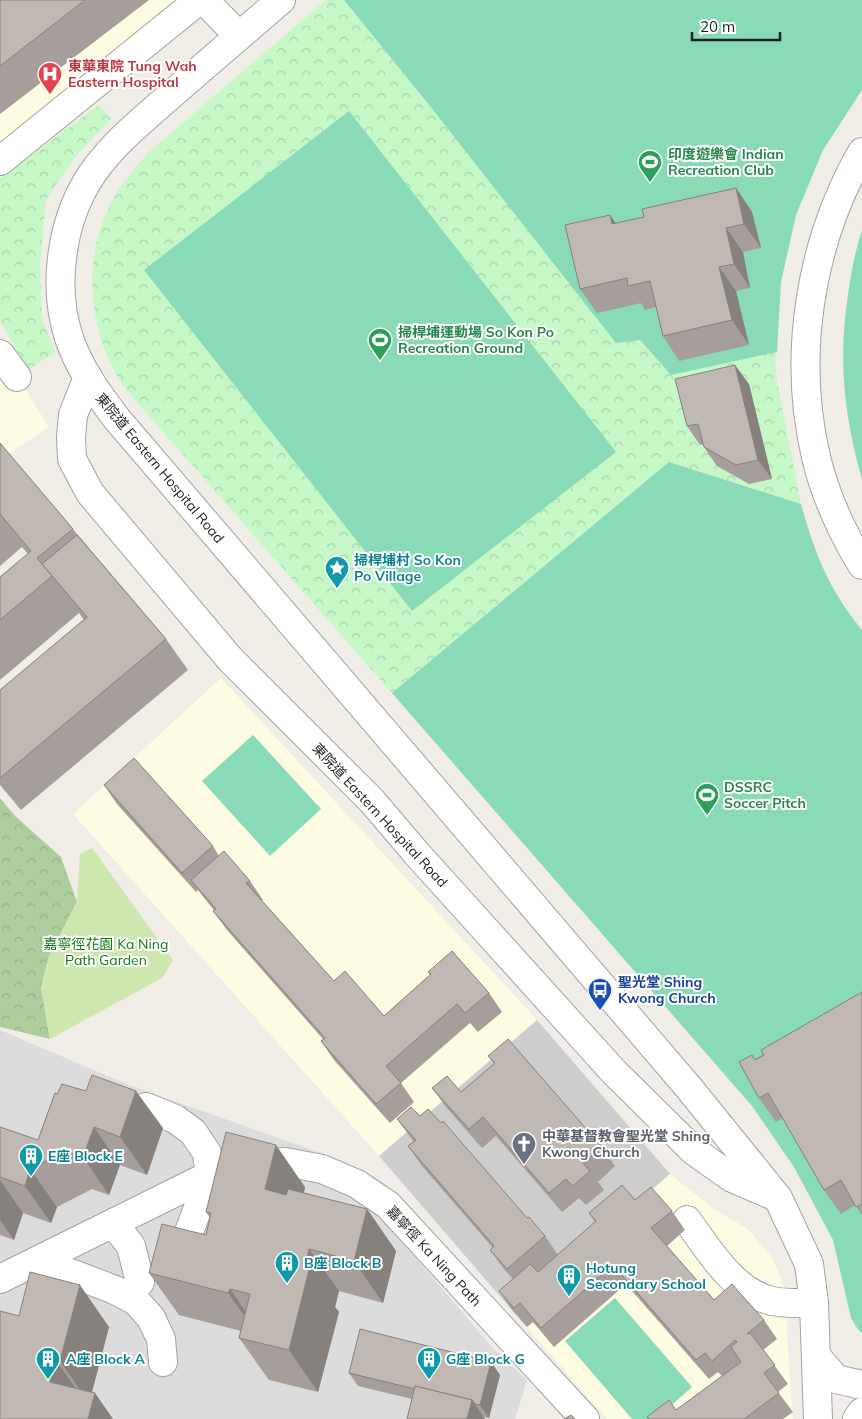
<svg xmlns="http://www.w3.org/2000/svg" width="862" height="1419" font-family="Mulish,'Noto Sans TC',sans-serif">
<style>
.residential{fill:#dddcdd}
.education{fill:#fdfce2}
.religious{fill:#cdcdcd}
.forest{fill:url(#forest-crowns)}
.park{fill:url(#park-crowns)}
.garden{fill:#cee7af}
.pitch{fill:#89dab6}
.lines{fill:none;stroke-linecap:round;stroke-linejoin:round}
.minor-casing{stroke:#a3a3a3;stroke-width:30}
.minor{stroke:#fff;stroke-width:28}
.wall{fill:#a59e9a}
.shaded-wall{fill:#86817d}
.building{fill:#c0b8b3;stroke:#86817d}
.labels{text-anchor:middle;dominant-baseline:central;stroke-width:4;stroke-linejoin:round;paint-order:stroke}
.health-label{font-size:14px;font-weight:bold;fill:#be3a42;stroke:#fff;text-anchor:start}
.leisure-label{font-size:14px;font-weight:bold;fill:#27864d;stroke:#fff;text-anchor:start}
.street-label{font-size:14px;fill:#1f1f1f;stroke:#fff}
.culture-label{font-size:14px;font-weight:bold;fill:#0d838f;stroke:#fff;text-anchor:start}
.park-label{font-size:14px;fill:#127914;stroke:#fff}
.transit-label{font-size:14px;font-weight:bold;fill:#164399;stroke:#fff;text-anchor:start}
.worship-label{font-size:14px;font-weight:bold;fill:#5b616d;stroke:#fff;text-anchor:start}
</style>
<defs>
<pattern id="forest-crowns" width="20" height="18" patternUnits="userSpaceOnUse" patternTransform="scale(1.25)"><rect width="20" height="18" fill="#aecd9d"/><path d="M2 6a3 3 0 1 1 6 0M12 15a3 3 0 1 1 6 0" fill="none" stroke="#95b087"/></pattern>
<pattern id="park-crowns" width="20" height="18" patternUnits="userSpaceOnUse" patternTransform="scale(1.25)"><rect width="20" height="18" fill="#c6f7c7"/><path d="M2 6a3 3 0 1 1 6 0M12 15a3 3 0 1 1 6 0" fill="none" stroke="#aad3aa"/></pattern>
</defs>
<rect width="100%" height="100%" fill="#f0ece6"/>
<polygon class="residential" points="0,1030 129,1085 332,1157 404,1244 492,1347 527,1380 515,1419 0,1419"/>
<g class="education">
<polygon points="0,0 193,0 202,11 0,179"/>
<polygon points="0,349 49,427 0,460"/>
<polygon points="221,678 537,1020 379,1156 73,814"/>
<polygon points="670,1174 714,1209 748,1229 773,1259 787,1295 787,1335 793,1419 607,1419 512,1310"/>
</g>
<polygon class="religious" points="537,1020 670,1174 512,1310 379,1156"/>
<polygon class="forest" points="0,798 15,816 61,857 77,902 49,956 41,987 50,1039 0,1027"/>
<g class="park">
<path d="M326,0h18l90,111 237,264 106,-23 -2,6 2,23 24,123 -132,-42 -277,231 -257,-293c-7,-9 -15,-18 -20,-28 -27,-49 -31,-114 -6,-165 10,-21 25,-38 40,-55z"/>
<polygon points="99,105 111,119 76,156 46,200 40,265 42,319 55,352 28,370 0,321 0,179"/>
</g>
<polygon class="garden" points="92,848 173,960 162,978 50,1039 41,987 49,956 77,902 80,854"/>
<g class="pitch">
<polygon points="344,0 862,0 862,90 823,150 796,215 781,282 777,352 671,375 640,340 616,343 434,111"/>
<polygon points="349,111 616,452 412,611 144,270"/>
<path d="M862,231v249c-18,-66 -24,-118 -14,-185 3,-22 7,-44 14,-64z"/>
<path d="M669,462l132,42c14,50 28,86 61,126v703l-5,-5 -6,-10 -18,-78 -39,-73 -42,-61 -360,-413z"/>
<polygon points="253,735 321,809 270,856 202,781"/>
<polygon points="615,1298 692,1387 656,1419 632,1419 565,1341"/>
</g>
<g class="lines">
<defs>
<g id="minor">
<polyline points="204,0 239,36"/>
<path d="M281,0c-36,31 -73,63 -109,94 -28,25 -59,49 -80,80 -31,46 -40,112 -23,164 10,30 29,56 48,81l572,669 89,110 31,66 5,39 4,116"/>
<path d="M862,152c-52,91 -70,203 -46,305 9,38 26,75 46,108"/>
<polyline points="0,161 199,0"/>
<polyline points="0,354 17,377"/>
<polyline points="88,377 73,415 71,437 72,459 90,493 230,659 372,801 417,854 614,1072 694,1151 732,1178 774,1196"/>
<polyline points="146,1107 175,1119 193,1132 207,1153 210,1175 189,1232 170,1263"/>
<path d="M687,1220c22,30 46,72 85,81 14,3 28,2 42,2"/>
<polyline points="113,1223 131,1246 140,1282"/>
<polyline points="39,1261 115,1290 136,1301 151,1318 161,1339 163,1362"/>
<polyline points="0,1279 210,1175 247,1165 285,1162 322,1169 357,1184 388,1205 585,1419"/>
<polyline points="816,1356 836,1379 862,1385"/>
<polyline points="857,1419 862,1412"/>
</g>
</defs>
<use href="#minor" class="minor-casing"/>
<use href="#minor" class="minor"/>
</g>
<g class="wall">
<polygon points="0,0 149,0 0,114"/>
<polygon points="736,188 752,212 761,248 743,252 750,288 736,291 749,345 679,361 663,336 656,307 645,310 641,303 597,313 580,289 616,223 644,217"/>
<polygon points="749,384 772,479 749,484 717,466 704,447 704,444 700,445 687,426"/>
<polygon points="0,443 166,639 188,670 21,810 0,785 0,690 84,620 79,613 0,680 0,577 28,554 22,547 0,566"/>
<polygon points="104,785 213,846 219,856 250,881 263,900 262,901 334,981 384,1016 430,975 428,972 489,993 502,1012 478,1032 470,1023 401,1083 414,1102 390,1123 334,1060 321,1041 323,1039 227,930 213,911 214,910 205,899 198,890 196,892 117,804"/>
<polygon points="862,992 862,1215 855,1205 841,1214 824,1190 783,1118 776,1122 759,1098 755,1059"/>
<polygon points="488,1056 602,1147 615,1166 598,1182 604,1190 586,1205 579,1198 562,1212 496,1136 482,1148 446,1107 432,1088 461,1092 494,1064"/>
<polygon points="55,1093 163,1128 147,1175 120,1165 109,1195 92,1189 57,1207 51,1223 23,1213 14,1240 0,1235 0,1127 38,1140"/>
<polygon points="420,1116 441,1123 527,1218 545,1236 558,1255 595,1222 589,1213 635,1200 672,1211 685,1230 667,1246 714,1300 764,1320 777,1339 763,1350 788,1384 778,1392 793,1412 783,1419 648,1419 676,1410 722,1376 718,1372 709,1379 626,1284 554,1347 533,1322 527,1327 512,1310 499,1291 513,1279 504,1269 490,1250 493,1248 422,1166 408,1146 414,1142 397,1119"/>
<polygon points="305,1187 304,1193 367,1209 396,1251 383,1303 339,1291 335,1307 339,1312 318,1392 269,1380 239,1338 241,1331 179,1315 149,1273 206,1235 210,1218 206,1212"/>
<polygon points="2,1312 19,1316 109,1327 92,1392 0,1419"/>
<polygon points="491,1362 500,1375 489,1418 484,1417 485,1419 407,1419 412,1399 358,1386 349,1373"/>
</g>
<g class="shaded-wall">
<polygon points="736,188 752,212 761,248 744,224"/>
<polygon points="610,215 627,239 612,224"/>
<polygon points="726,228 743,252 750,288 734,264"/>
<polygon points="719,267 736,291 749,345 732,320"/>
<polygon points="735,365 749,384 772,479 758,460"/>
<polygon points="136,1091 163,1128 147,1175 120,1137"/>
<polygon points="94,1127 120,1165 109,1195 83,1157"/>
<polygon points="276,1145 305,1187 294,1232 265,1189"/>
<polygon points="30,1169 57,1207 51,1223 25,1186"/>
<polygon points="0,1180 23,1213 14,1240 0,1220"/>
<polygon points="367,1209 396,1251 383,1303 354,1261"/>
<polygon points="309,1249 339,1291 335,1307 339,1312 318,1392 289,1350"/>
<polygon points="80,1285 109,1327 89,1403 60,1361"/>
<polygon points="230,1289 259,1331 258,1335 228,1293"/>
<polygon points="56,1360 86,1403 50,1382"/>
<polygon points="491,1362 500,1375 489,1418 480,1405"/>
<polygon points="95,1393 113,1419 88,1419"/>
<polygon points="472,1400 485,1419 467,1419"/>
</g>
<g class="building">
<polygon points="0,0 85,0 0,66"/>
<polygon points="736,188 744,224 726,228 734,264 719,267 732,320 663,336 650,281 628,286 627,278 580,289 565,225 610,215 612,224 644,217 642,209"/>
<polygon points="735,365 758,460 736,465 704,447 698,424 687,426 675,379"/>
<polygon points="0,443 73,529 37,558 52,576 0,620 0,577 31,551 0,514"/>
<polygon points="77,535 166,639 0,778 0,690 87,617 42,564"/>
<polygon points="134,758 213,846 182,873 104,785"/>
<polygon points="224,851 250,881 246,883 334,981 345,971 384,1016 431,974 428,972 452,951 489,993 465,1013 457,1004 386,1066 401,1083 376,1104 321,1041 325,1038 213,911 216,909 191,880"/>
<polygon points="862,992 862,1204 856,1207 841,1180 824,1190 768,1093 759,1098 739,1062 752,1055 755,1060 764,1055 761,1050"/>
<polygon points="508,1039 602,1147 583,1163 590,1171 573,1186 566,1179 549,1193 483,1117 469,1129 432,1088 447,1076 461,1092 495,1063 488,1056"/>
<polygon points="92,1075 136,1091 120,1137 94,1127 83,1157 66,1151 30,1169 25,1186 0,1177 0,1127 38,1140 55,1093 57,1094 62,1084 86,1091"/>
<polygon points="411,1107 420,1116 428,1109 441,1123 443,1121 527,1218 529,1217 545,1236 507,1269 490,1250 494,1246 408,1146 416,1140 397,1119"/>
<polygon points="226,1132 276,1145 265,1189 286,1195 288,1189 367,1209 354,1261 309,1249 305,1269 309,1270 289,1350 239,1338 250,1294 230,1289 228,1293 149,1273 162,1224 206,1235 211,1213 206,1212"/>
<polygon points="622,1185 635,1200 651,1187 672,1211 651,1228 714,1300 732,1284 764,1320 747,1334 750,1333 775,1365 764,1373 779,1393 744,1419 649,1419 647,1417 669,1400 676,1410 741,1362 731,1347 737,1342 735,1340 712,1361 705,1353 696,1360 613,1265 541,1328 520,1303 514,1308 499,1291 530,1264 538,1272 596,1221 589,1213"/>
<polygon points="30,1272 80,1285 60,1361 56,1360 50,1382 95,1393 88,1419 0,1419 0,1311 19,1316"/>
<polygon points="360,1329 491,1362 480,1405 475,1404 472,1400 415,1386 415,1389 349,1373"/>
<polygon points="415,1386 472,1400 467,1419 407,1419"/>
<polygon points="571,1415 575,1419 564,1419"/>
</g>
<defs>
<symbol id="hospital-pin" viewBox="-11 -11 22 30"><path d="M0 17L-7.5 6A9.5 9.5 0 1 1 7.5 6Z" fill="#e0444e" stroke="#fff"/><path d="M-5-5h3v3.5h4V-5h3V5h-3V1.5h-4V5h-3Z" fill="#fff"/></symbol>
<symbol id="stadium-pin" viewBox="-11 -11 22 30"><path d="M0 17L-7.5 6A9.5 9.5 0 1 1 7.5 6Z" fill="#2e9e5b" stroke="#fff"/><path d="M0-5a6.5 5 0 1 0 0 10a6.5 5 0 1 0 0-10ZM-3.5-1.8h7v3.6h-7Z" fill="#fff"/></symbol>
<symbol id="sight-pin" viewBox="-11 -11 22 30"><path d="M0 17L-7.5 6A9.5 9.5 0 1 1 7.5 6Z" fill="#0f9aa8" stroke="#fff"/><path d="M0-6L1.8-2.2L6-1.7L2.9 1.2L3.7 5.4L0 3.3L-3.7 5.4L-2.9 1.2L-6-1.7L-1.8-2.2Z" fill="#fff"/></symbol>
<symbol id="bus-pin" viewBox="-11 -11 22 30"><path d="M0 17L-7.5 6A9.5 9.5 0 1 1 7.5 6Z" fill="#1a4fb4" stroke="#fff"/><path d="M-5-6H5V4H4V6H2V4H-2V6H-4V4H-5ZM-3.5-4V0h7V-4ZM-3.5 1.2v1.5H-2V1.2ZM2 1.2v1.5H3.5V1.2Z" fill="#fff"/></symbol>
<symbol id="church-pin" viewBox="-11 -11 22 30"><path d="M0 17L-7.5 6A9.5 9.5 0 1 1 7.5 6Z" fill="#6b7280" stroke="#fff"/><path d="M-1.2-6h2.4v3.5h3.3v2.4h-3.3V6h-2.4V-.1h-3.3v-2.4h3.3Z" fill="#fff"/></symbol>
<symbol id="building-pin" viewBox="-11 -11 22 30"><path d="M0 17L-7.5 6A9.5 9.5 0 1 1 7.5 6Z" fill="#0f9aa8" stroke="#fff"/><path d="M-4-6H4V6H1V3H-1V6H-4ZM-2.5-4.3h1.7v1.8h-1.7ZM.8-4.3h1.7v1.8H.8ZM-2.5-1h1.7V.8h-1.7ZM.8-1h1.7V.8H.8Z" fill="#fff"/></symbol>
</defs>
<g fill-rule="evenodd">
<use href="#hospital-pin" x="36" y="60" width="28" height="38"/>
<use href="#stadium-pin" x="636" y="148" width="28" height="38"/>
<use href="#stadium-pin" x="366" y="326" width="28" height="38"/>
<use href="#sight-pin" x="323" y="554" width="28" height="38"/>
<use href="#stadium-pin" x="693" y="781" width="28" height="38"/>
<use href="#bus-pin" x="586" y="976" width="28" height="38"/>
<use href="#church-pin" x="510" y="1130" width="28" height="38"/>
<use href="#building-pin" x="17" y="1142" width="28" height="38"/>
<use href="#building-pin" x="273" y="1249" width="28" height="38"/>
<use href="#building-pin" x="555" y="1262" width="28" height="38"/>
<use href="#building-pin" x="34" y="1345" width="28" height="38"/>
<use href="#building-pin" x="415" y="1345" width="28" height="38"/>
</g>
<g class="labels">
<g class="health-label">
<text x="68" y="66">東華東院 Tung Wah<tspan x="68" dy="16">Eastern Hospital</tspan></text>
</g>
<g class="leisure-label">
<text x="668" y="154">印度遊樂會 Indian<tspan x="668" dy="16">Recreation Club</tspan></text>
<text x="398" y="332">掃桿埔運動場 So Kon Po<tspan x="398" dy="16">Recreation Ground</tspan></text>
<text x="724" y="787">DSSRC<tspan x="724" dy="16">Soccer Pitch</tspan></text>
</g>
<g class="street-label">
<text transform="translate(160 468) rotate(50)">東院道 Eastern Hospital Road</text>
<text transform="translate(380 815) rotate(47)">東院道 Eastern Hospital Road</text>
<text transform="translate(434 1256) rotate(47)">嘉寧徑 Ka Ning Path</text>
</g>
<g class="culture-label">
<text x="354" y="560">掃桿埔村 So Kon<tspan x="354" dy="16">Po Village</tspan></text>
<text x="48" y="1156">E座 Block E</text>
<text x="304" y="1263">B座 Block B</text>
<text x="586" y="1268">Hotung<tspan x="586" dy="16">Secondary School</tspan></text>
<text x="66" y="1359">A座 Block A</text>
<text x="446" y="1359">G座 Block G</text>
</g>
<g class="park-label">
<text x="106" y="944">嘉寧徑花園 Ka Ning<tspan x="106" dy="16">Path Garden</tspan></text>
</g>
<g class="transit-label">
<text x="618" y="982">聖光堂 Shing<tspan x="618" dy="16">Kwong Church</tspan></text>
</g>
<g class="worship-label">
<text x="542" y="1136">中華基督教會聖光堂 Shing<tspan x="542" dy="16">Kwong Church</tspan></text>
</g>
</g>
<path d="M692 32v8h88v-8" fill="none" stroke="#1f1f1f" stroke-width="2.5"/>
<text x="700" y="32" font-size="15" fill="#1f1f1f" stroke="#ffffff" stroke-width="4" paint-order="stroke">20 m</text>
</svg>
